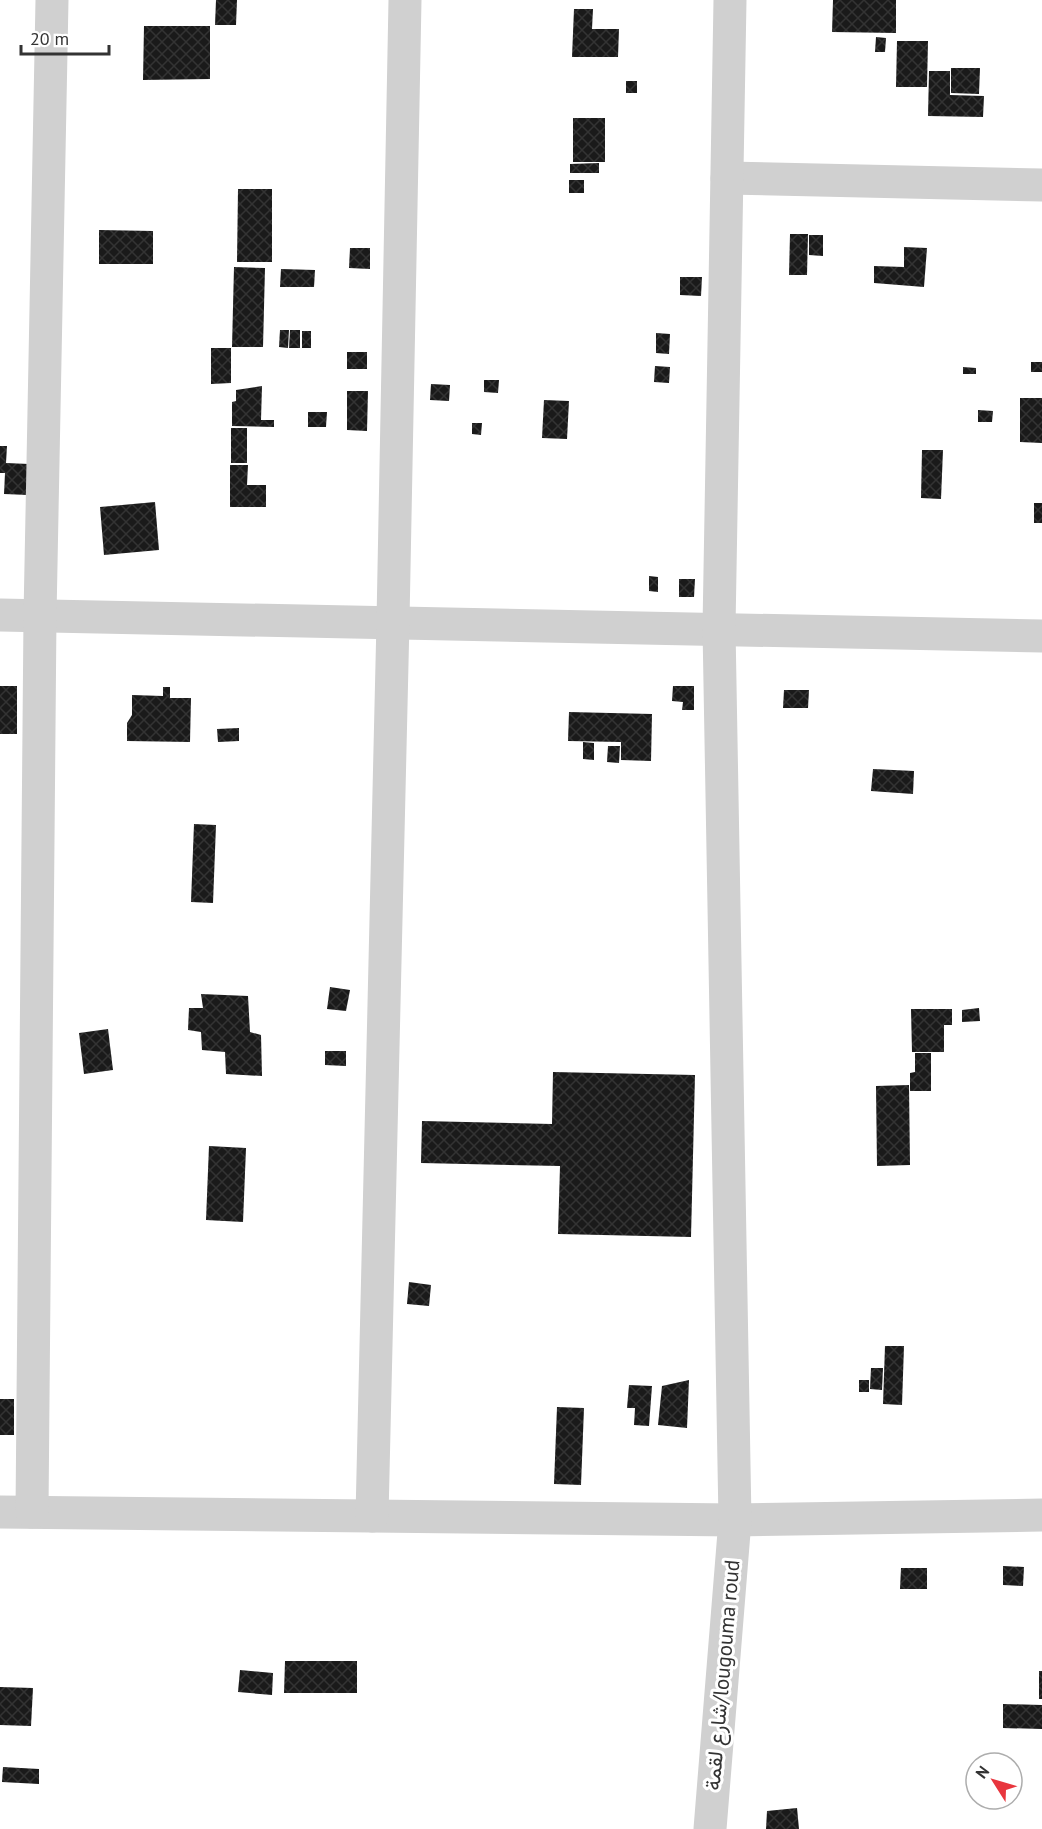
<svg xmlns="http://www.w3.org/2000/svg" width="1042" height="1829" font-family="'PT Sans',Vazirmatn,sans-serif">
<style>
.building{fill:url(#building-cross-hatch)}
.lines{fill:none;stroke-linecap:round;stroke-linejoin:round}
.minor{stroke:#d0d0d0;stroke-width:33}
.labels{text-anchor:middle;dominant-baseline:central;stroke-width:6;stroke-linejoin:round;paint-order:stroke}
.street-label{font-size:21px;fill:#333;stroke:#fff}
</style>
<defs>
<pattern id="building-cross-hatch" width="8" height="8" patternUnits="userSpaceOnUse" patternTransform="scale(1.5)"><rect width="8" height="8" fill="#1a1a1a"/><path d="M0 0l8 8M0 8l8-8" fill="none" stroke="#333"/></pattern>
</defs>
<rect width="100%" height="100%" fill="#fff"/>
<g class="building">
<polygon points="216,0 237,0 236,25 215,25"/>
<polygon points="833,0 896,0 896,33 832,32"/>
<polygon points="574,9 593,9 592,29 619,29 618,57 572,57"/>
<polygon points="144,26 210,26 210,79 143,80"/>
<polygon points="876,37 886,38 885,52 875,52"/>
<polygon points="897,41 928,41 927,87 896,87"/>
<polygon points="951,68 980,68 979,94 951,93"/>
<polygon points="929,71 950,71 950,95 984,96 983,117 928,116"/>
<rect x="626" y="81" width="11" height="12"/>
<rect x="573" y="118" width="32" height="44"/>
<polygon points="599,163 599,173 570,173 570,164"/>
<rect x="569" y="180" width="15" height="13"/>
<polygon points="238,189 272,189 272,262 237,262"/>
<polygon points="99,230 153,231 153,264 99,264"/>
<polygon points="790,234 808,234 807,275 789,275"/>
<polygon points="809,235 823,235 823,256 809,255"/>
<polygon points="904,247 927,248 924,287 874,283 874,266 904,267"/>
<polygon points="350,248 370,248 370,269 349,268"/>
<polygon points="234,267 265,268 263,347 232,347"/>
<polygon points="281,269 315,270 314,287 280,287"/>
<polygon points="680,277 702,277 701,296 680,295"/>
<polygon points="280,330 289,330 288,348 279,347"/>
<polygon points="290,330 300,330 300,348 289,348"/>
<rect x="302" y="331" width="9" height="17"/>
<polygon points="656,333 670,334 669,354 656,353"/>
<polygon points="211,348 231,348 231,383 211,384"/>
<rect x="347" y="352" width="20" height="17"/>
<rect x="1031" y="362" width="11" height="10"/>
<polygon points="655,366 670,367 669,383 654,382"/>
<polygon points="963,367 976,368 976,374 963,374"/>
<polygon points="484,380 499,380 498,393 484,392"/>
<polygon points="431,384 450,385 449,401 430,400"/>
<polygon points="262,386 261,420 274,420 274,427 232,426 232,402 236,401 236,390"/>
<polygon points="347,391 368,391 367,431 347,430"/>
<polygon points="1020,398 1042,398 1042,443 1020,442"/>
<polygon points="544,400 569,401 567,439 542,438"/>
<polygon points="978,410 993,411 992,422 978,422"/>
<polygon points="308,412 327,412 326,427 308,427"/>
<polygon points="472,423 482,423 481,435 472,434"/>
<rect x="231" y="428" width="16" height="35"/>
<polygon points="0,446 7,446 6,463 29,464 28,495 4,494 5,473 0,473"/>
<polygon points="922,450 943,450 941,499 921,498"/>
<polygon points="230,465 248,465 247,485 266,485 266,507 230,507"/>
<polygon points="155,502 159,550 104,555 100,507"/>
<rect x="1034" y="503" width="8" height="20"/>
<polygon points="649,576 658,577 658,592 649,591"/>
<polygon points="679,579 695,579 694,597 679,597"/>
<rect x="0" y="686" width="17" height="48"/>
<polygon points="673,686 694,686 694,710 682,710 683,702 672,701"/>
<polygon points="163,687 170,687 170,698 191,698 190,742 127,741 127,723 132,715 132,695 163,696"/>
<polygon points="784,690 809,690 808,708 783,708"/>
<polygon points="569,712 652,714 651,761 621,760 621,742 568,741"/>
<polygon points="239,728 239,741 218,742 217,729"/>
<polygon points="583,742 594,743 594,760 583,759"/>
<polygon points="608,746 620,746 619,763 607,762"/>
<polygon points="873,769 914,771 913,794 871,791"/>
<polygon points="194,824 216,825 213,903 191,902"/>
<polygon points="330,987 350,990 346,1011 327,1009"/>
<polygon points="201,994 248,996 250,1032 261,1035 262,1076 226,1074 225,1052 202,1050 201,1032 188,1030 189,1008 203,1008"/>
<polygon points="979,1008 980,1021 962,1022 962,1010"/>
<polygon points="911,1009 952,1009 952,1025 944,1025 944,1052 912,1052"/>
<polygon points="108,1029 113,1070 84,1074 79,1033"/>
<polygon points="325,1051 346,1051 346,1066 325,1065"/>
<polygon points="915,1053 931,1053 931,1091 910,1091 910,1073 915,1072"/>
<polygon points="553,1072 695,1075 691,1237 558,1234 560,1166 421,1163 422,1121 552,1124"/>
<polygon points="909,1085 910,1165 877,1166 876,1086"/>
<polygon points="209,1146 246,1148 243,1222 206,1220"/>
<polygon points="409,1282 431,1285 429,1306 407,1304"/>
<polygon points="885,1346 904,1346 902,1405 883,1404"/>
<polygon points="871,1368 883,1368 882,1390 870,1389"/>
<polygon points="689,1380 687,1428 658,1425 662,1386"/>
<rect x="859" y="1380" width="10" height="12"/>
<polygon points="629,1385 652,1386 649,1426 634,1425 635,1408 627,1408"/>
<rect x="0" y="1399" width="14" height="36"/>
<polygon points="557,1407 584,1408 581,1485 554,1484"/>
<polygon points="1003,1566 1024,1567 1023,1586 1003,1585"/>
<polygon points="901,1568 927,1568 927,1589 900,1589"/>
<polygon points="285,1661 357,1661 357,1693 284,1693"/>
<polygon points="240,1670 273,1673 272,1695 238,1692"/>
<rect x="1039" y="1671" width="3" height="28"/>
<polygon points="0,1687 33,1688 31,1726 0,1725"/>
<polygon points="1003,1704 1042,1705 1042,1729 1003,1728"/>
<polygon points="3,1767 39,1769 39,1784 2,1782"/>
<polygon points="797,1808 799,1829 766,1829 767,1811"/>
</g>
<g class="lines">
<g class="minor">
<polyline points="727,178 1042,185"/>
<polyline points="0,615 1042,636"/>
<polyline points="0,1512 735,1520 1042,1515"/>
<polyline points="32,1512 40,616 52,0"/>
<polyline points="372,1516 393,621 405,0"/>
<polyline points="710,1829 735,1520 719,628 730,0"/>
</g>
</g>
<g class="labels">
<g class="street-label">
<text transform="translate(722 1675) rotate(-85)">شارع لقمة/lougouma roud</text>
</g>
</g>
<g transform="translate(994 1781) rotate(307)"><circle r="28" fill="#ffffff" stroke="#adadad" stroke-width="1.5"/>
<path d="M0-4.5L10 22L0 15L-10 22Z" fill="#e8363e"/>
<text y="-9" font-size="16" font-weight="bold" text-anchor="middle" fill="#333333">N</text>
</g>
<path d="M21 45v9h88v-9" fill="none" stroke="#333333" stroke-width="3"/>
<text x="30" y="45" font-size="18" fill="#333333" stroke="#ffffff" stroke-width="4.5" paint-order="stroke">20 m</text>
</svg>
